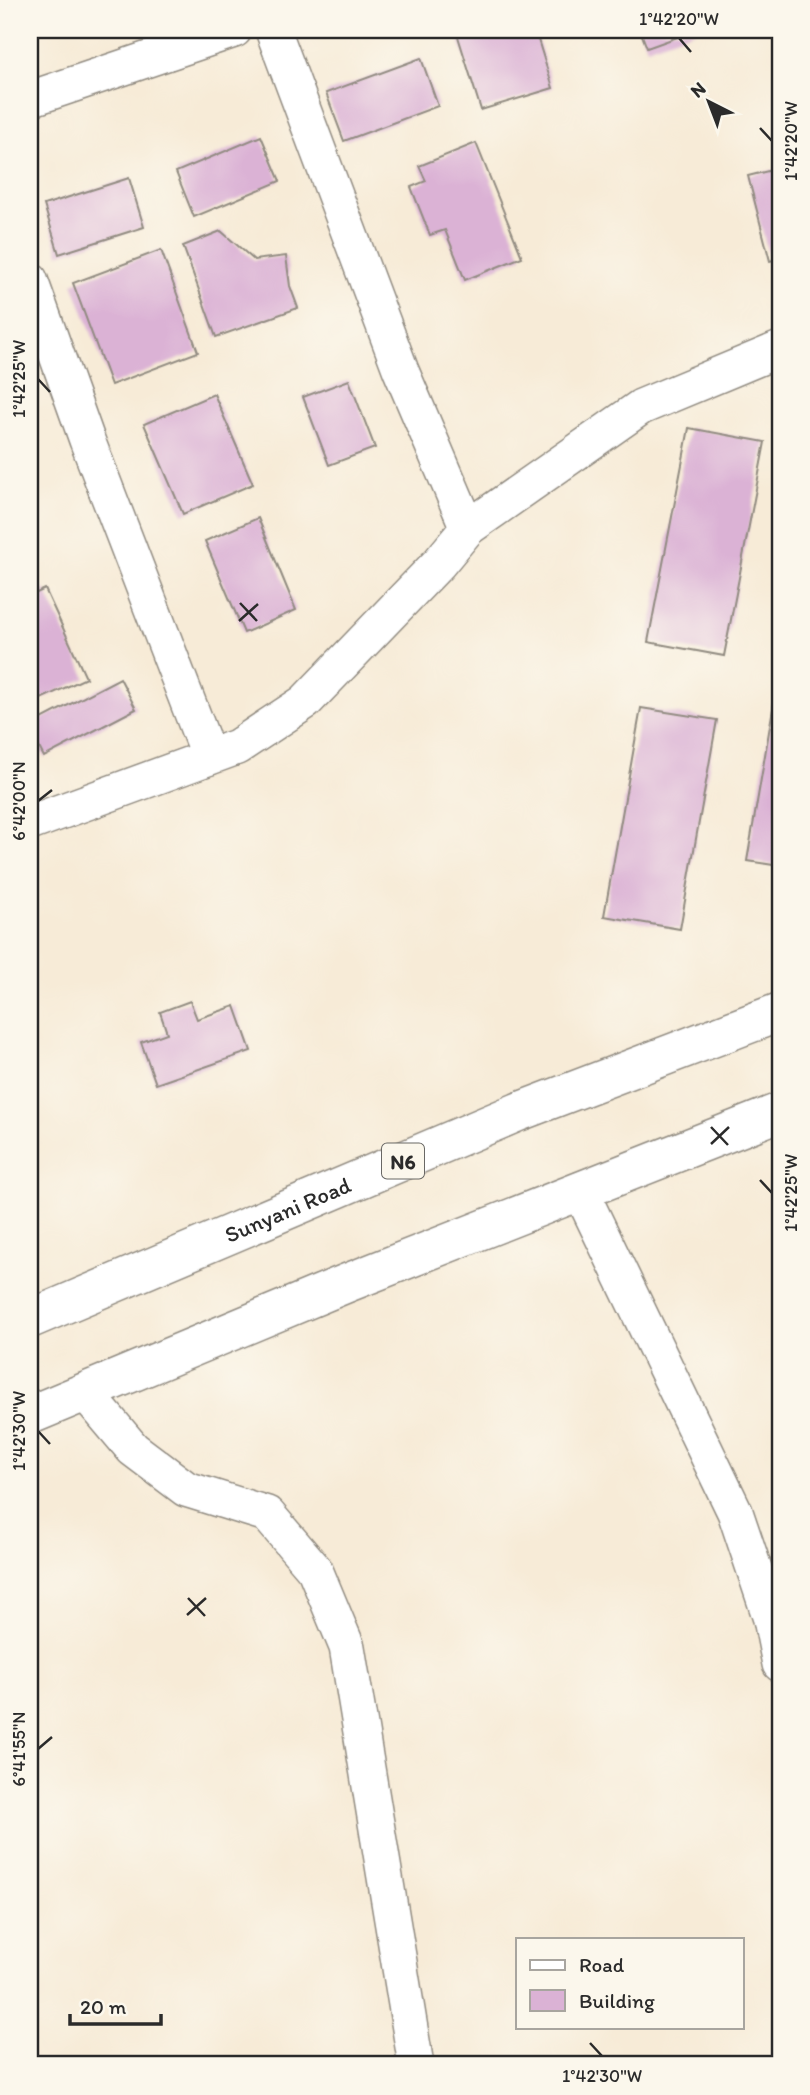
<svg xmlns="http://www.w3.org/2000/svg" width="810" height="2095" font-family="Itim,sans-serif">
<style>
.building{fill:#dbb2d5}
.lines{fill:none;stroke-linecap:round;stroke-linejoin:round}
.minor-casing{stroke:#918b81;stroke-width:38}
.major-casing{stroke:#918b81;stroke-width:41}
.minor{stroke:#fff;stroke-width:35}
.major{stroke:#fff;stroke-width:38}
.ticks{fill:none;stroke:#2b2b2b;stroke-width:2.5}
.labels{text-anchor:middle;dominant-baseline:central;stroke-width:6;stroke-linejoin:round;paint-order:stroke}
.shield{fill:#fbf7ec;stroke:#696865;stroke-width:2}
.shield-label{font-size:21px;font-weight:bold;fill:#2b2b2b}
.street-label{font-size:23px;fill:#2b2b2b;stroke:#fbf7ec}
.neatline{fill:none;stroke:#2b2b2b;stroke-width:2.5}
.ticks-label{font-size:18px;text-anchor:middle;fill:#2b2b2b}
</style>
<rect width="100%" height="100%" fill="#fbf7ec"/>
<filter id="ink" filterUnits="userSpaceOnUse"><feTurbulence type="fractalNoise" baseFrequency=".0143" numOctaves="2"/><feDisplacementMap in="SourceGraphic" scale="14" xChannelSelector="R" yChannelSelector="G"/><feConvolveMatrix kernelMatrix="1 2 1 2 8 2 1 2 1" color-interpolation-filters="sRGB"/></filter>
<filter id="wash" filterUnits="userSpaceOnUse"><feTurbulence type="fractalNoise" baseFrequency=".00686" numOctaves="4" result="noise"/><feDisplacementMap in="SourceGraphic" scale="28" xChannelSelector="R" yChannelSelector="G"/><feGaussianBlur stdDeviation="1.57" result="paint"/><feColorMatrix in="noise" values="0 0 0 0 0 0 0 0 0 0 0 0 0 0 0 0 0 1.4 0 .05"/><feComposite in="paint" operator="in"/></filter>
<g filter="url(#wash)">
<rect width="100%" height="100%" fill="#f7ebd7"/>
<g id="blocks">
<g class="building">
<polygon points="456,30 535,30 553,88 481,110"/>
<polygon points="640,30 697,30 647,48"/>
<polygon points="421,58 438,106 344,141 326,93"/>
<polygon points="261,136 280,181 194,217 176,172"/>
<polygon points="476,143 522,257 465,280 445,230 430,235 411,187 426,181 419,166"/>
<polygon points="780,168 780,258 770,261 748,176"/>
<polygon points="129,178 144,227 59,254 44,205"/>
<polygon points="221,231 254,260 286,256 290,286 298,308 216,337 183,246"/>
<polygon points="161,250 198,352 111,385 73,283"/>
<polygon points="349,380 375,448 329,465 303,397"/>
<polygon points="214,394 253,484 183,514 144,424"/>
<polygon points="689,428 765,442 724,656 648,642"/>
<polygon points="258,518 296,610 244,633 205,541"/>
<polygon points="45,589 86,678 30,704 30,596"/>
<polygon points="779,673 780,673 780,866 747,861"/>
<polygon points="120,678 136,709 44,757 30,730 30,725"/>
<polygon points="641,708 717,720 680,929 604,916"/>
<polygon points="190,1001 197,1019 235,1006 251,1051 156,1084 141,1042 167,1033 160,1012"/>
</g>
</g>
</g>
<g filter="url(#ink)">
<use href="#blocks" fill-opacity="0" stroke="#918b81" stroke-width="2"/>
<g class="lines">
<defs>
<g id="minor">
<polyline points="273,30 401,371 468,528"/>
<polyline points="30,99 234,30"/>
<polyline points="30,280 87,440 209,757"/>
<polyline points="30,823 237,747 305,702 439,563 468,528 641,407 780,349"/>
<polyline points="580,1190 735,1512 771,1619 780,1664"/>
<polyline points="85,1392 133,1449 186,1489 267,1514 315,1570 347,1647 416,2065"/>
</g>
<g id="major">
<path id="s1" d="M30,1319l488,-207 262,-100"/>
<polyline points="30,1415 347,1283 780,1112"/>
</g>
</defs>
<use href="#minor" class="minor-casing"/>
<use href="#major" class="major-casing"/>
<use href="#minor" class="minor"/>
<use href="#major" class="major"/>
</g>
</g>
<path class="ticks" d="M679,38l12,14M760,128l12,13M38,379l12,13M240,603l17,18M239,621l19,-17M38,801l14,-11M711,1127l17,18M711,1144l18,-17M760,1180l12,13M38,1431l12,13M188,1598l17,18M187,1615l19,-17M38,1749l14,-12M590,2043l12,13"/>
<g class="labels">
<rect class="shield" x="382" y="1143.5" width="42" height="35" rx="5"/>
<g class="shield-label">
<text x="403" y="1161">N6</text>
</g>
<g class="street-label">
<text stroke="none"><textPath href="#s1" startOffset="280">Sunyani Road</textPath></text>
</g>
</g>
<rect width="810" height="2095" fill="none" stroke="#fbf7ec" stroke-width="77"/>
<rect x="516" y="1938" width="228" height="91" fill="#fbf7ec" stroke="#a8a59f" stroke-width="2"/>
<rect x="530" y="1960" width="35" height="10" fill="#ffffff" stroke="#a8a59f" stroke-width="2"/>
<text x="579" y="1972" font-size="21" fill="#2b2b2b">Road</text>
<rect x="530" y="1990" width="35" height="21" fill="#dbb2d5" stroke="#a8a59f" stroke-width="2"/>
<text x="579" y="2008" font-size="21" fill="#2b2b2b">Building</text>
<g transform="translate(709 102) rotate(318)" stroke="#fbf7ec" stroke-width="5" paint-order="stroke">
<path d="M0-5L12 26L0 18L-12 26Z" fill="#2b2b2b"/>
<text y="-10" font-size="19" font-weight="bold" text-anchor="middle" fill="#2b2b2b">N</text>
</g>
<path d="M70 2014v10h91v-10" fill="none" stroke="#2b2b2b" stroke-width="3.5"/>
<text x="80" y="2014" font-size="21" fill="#2b2b2b" stroke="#fbf7ec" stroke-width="5" paint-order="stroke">20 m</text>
<rect x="38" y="38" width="734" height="2018" class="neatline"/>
<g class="ticks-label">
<text x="679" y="25">1°42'20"W</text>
<text transform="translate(791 141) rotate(-90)" y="6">1°42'20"W</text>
<text transform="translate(19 379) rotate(-90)" y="6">1°42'25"W</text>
<text transform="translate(19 801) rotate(-90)" y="6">6°42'00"N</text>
<text transform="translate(791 1193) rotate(-90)" y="6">1°42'25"W</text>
<text transform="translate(19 1431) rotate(-90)" y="6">1°42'30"W</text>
<text transform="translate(19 1749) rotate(-90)" y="6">6°41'55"N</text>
<text x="602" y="2082">1°42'30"W</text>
</g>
</svg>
